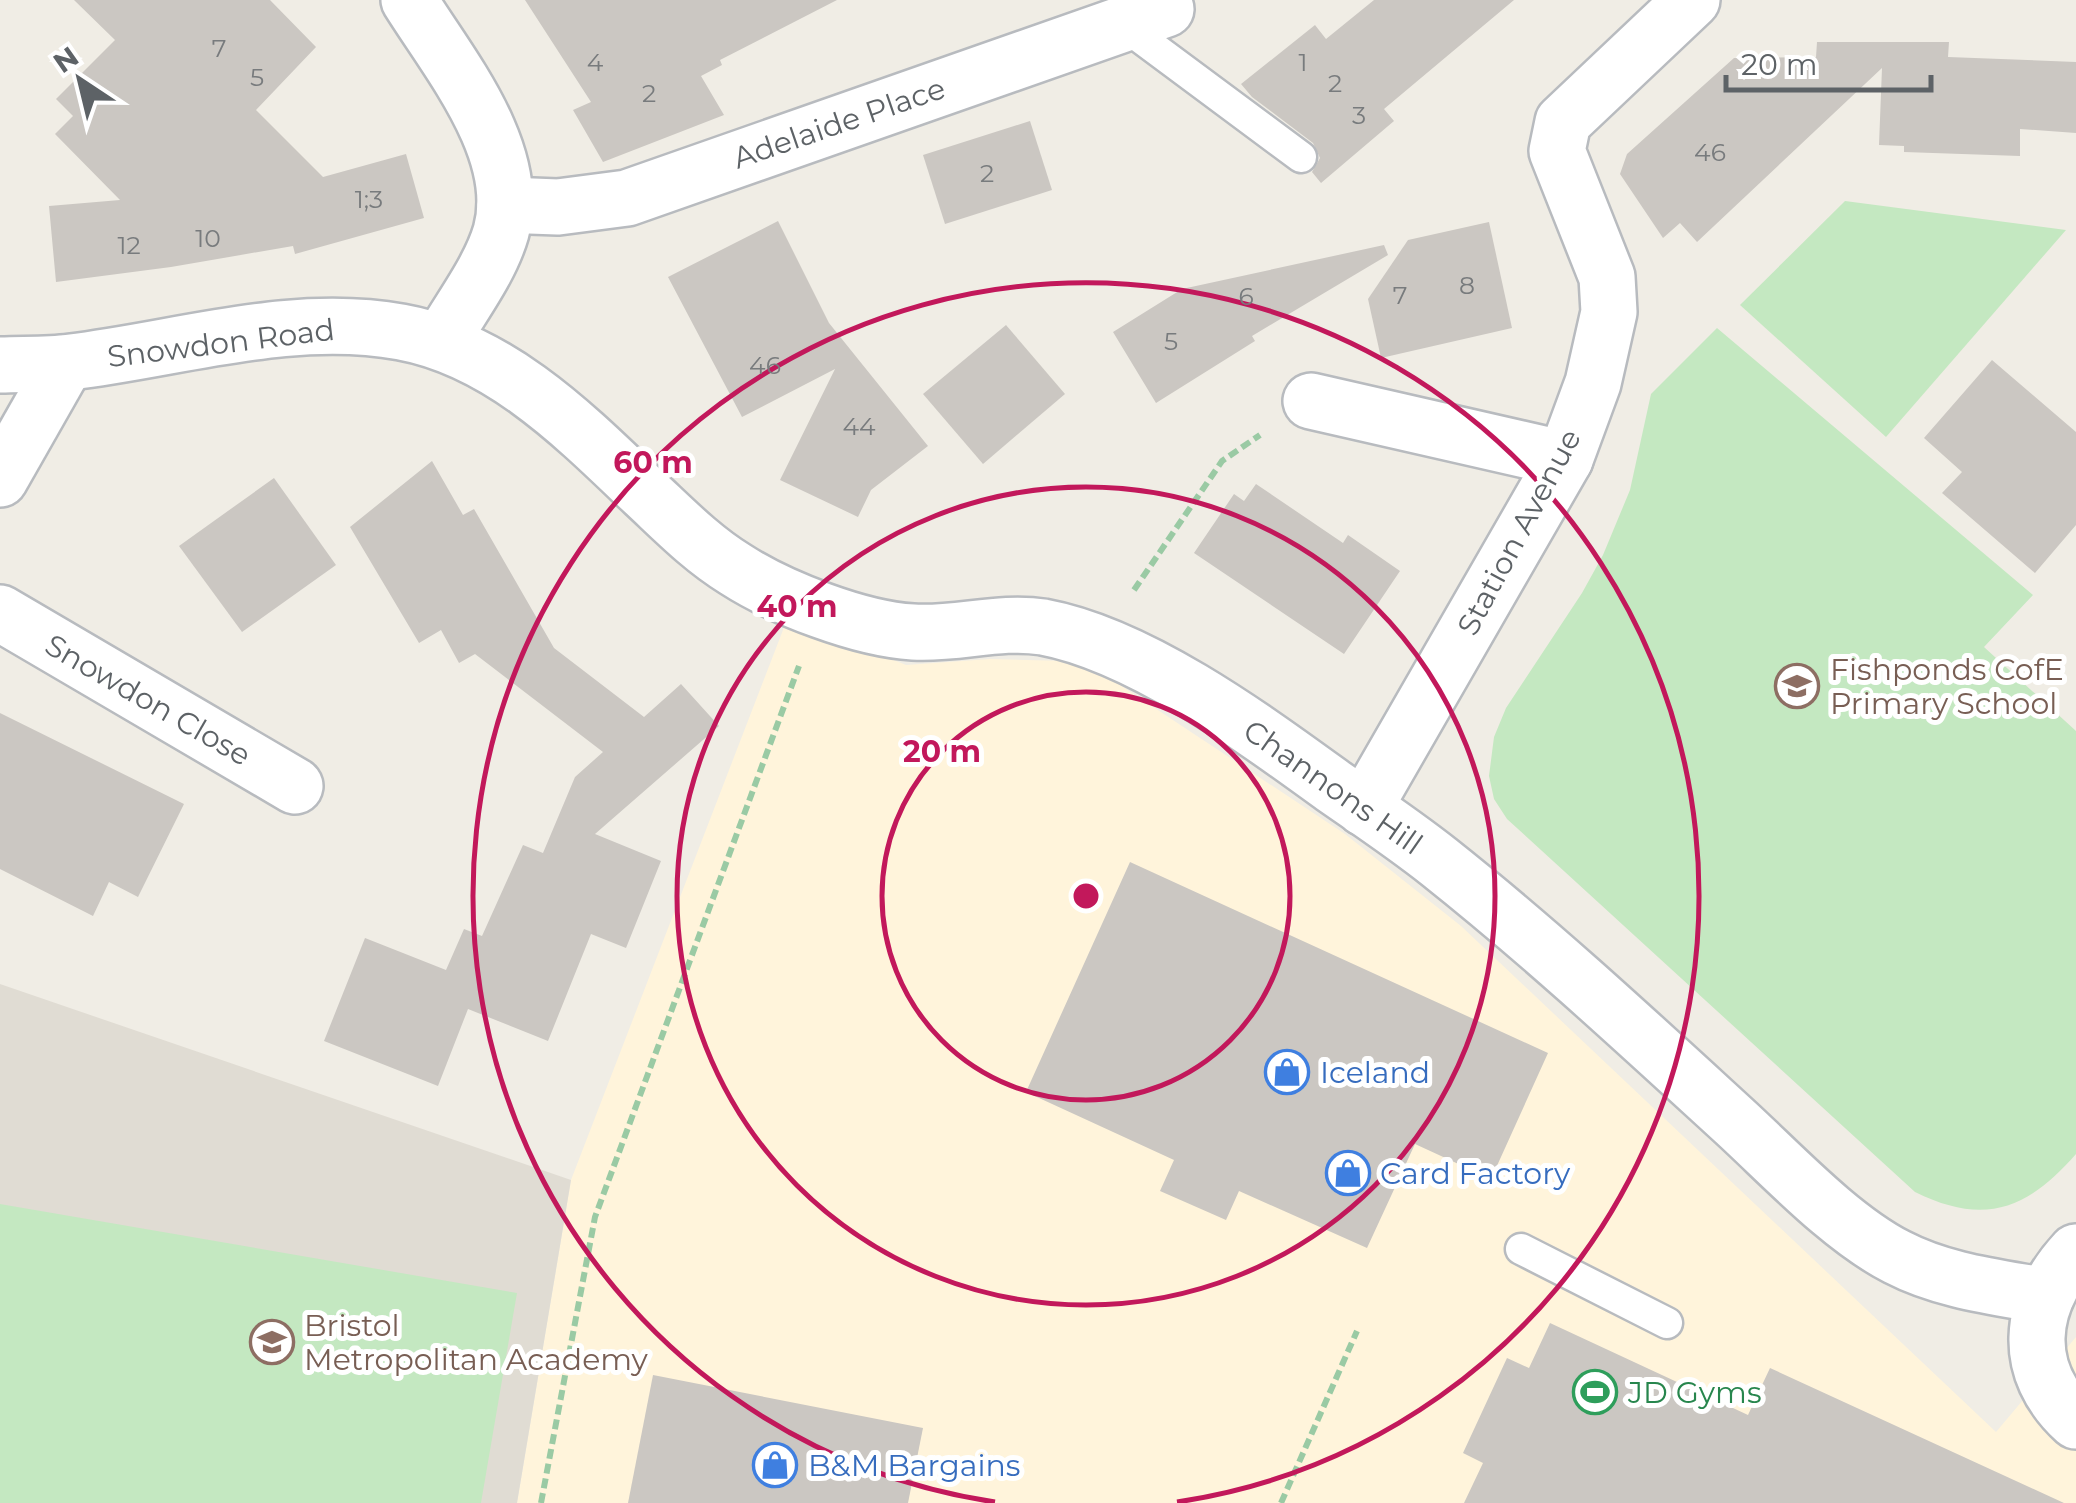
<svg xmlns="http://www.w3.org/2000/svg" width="2076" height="1503" font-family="Montserrat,sans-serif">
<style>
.commercial{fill:#fff4db}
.education{fill:#e0dcd3}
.green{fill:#c4e8c1}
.building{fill:#cbc7c2}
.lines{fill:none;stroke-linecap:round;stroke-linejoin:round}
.service-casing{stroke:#b8bbbf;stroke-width:35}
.minor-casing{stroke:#b8bbbf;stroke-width:60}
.path{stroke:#9acaa4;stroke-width:6;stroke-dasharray:10 5;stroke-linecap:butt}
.service{stroke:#fff;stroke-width:30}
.minor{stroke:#fff;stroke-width:55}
.ring{fill:none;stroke:#c2185b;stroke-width:5}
.labels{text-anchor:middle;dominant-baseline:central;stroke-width:10;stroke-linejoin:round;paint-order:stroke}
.number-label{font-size:25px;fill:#787b7d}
.street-label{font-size:30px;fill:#5d6266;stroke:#fff}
.education-label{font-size:30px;fill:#785e54;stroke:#fff;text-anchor:start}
.shop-label{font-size:30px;fill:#366cbe;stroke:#fff;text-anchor:start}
.leisure-label{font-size:30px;fill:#27864d;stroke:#fff;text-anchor:start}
.centre{fill:#c2185b;stroke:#fff;stroke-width:5}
.ring-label{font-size:30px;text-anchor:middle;font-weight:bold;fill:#c2185b;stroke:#fff;stroke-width:10;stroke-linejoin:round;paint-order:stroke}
</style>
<rect width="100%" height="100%" fill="#f0ede5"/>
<polygon class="commercial" points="788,617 906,665 990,659 1066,661 1114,681 1345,834 1461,926 1996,1432 2076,1337 2076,1503 517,1503 571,1180"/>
<polygon class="education" points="0,984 571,1180 517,1503 0,1503"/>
<g class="green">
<polygon points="1845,201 2066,230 1886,437 1740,305"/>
<path d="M1717,328l316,267 -49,52 92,84v423c-49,56 -92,72 -161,38l-408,-373 -13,-20 -5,-23 5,-39 12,-29 76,-115 21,-38 27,-65 21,-96z"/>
<polygon points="0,1204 517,1293 481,1503 0,1503"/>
</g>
<g class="building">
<polygon points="74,0 270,0 316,47 256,110 323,177 406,154 424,218 295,254 293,246 171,267 56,282 49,206 120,200 55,134 73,116 56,99 115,40"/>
<polygon points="525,0 837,0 720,60 722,65 701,76 724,115 603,162 573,110 591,102"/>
<polygon points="1374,0 1514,0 1384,109 1394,121 1321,183 1312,172 1320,158 1313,143 1252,97 1241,84 1315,25 1326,39"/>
<polygon points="1817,42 1949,42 1948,57 2076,62 2076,133 2020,129 2020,156 1904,152 1904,146 1879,145 1882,68 1697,242 1680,223 1663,238 1620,174 1627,154 1734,58 1816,57"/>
<polygon points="1030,121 1052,190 945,224 923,155"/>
<polygon points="778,221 829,323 928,446 871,490 858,517 780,480 835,369 742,417 668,277"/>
<polygon points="1489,222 1512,328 1381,358 1368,299 1408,240"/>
<polygon points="1384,245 1388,255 1252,336 1255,341 1156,403 1113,332 1182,289"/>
<polygon points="1006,325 1065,394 983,464 923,394"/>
<polygon points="1992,360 2076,432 2076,525 2035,573 1942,493 1962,472 1924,438"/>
<polygon points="432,461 463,515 474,509 554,648 644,717 681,684 719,726 595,834 661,861 626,948 591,934 548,1041 468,1009 438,1086 324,1041 365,938 446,970 464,929 482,936 523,845 543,853 575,777 603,752 475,654 459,663 441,630 419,643 350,527"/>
<polygon points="274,478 336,565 242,632 179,546"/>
<polygon points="1256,484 1343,543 1348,535 1400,571 1344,654 1194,553 1234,494 1244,501"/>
<polygon points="0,713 184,804 138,897 109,882 93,916 0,869"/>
<polygon points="1130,862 1548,1053 1491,1179 1415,1144 1367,1248 1239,1191 1226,1220 1160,1191 1174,1160 1026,1092"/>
<polygon points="1550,1323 1748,1415 1770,1368 2064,1503 1464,1503 1483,1463 1463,1453 1507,1358 1529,1368"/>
<polygon points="653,1375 923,1428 908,1503 628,1503"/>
</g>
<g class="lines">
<defs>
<g id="service">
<polyline points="1122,24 1301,157"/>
<polyline points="1521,1249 1667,1323"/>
</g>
<g id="minor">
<path d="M409,0c40,64 114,152 92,232 -11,38 -40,75 -60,110"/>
<polyline points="505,205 558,207 627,198 1166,9"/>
<path d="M0,365c24,-1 48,0 71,-3 108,-13 220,-50 330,-30 99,18 174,94 244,161 29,27 56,55 90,76 45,29 125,60 178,63 43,3 87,-12 130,-5 97,18 210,101 290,159 36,25 72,49 106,76 102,81 199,171 295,259 47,43 106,107 163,136 46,24 99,30 149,39"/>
<polyline points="1311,401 1565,459"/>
<polyline points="0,479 66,363"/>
<polyline points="0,613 295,786"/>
<polyline points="1364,808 1565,459 1593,383 1609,312 1607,277 1557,151 1563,122 1692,0"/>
<path d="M2076,1252c-49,53 -55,119 0,169"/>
</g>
</defs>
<use href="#service" class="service-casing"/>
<use href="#minor" class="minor-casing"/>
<g class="path">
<polyline points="1134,590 1222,461 1260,435"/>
<polyline points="541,1503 595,1217 799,666"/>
<polyline points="1281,1503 1357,1331"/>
</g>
<use href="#service" class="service"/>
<use href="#minor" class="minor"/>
</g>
<g class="ring">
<circle cx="1086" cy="896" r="204"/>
<circle cx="1086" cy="896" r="409"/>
<path d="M995 1502A613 613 0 1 1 1177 1502"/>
</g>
<defs>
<symbol id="school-ring" viewBox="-11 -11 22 22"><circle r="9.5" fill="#fff" stroke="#8d6e63" stroke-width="1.5"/><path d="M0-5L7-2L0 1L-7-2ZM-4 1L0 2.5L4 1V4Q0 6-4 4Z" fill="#8d6e63"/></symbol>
<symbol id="shop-ring" viewBox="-11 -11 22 22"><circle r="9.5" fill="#fff" stroke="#3f7fe0" stroke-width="1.5"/><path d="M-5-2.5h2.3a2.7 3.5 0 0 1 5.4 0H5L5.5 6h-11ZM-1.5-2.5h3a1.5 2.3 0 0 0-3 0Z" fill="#3f7fe0"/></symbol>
<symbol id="stadium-ring" viewBox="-11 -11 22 22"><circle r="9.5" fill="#fff" stroke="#2e9e5b" stroke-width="1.5"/><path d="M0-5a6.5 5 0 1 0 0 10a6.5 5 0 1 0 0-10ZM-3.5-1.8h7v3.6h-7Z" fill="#2e9e5b"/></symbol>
</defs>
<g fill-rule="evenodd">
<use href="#school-ring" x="1772" y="661" width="50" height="50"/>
<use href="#shop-ring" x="1262" y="1047" width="50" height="50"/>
<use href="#shop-ring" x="1323" y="1148" width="50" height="50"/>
<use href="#school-ring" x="247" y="1317" width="50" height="50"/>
<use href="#stadium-ring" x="1570" y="1367" width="50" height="50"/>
<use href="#shop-ring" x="750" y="1440" width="50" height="50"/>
</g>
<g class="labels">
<g class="number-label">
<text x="219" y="48">7</text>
<text x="595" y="62">4</text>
<text x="1303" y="62">1</text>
<text x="257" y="77">5</text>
<text x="1335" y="83">2</text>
<text x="649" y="93">2</text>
<text x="1359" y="115">3</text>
<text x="1710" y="152">46</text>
<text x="987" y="173">2</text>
<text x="369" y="199">1;3</text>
<text x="208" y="238">10</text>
<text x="129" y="245">12</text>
<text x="1467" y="285">8</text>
<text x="1400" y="295">7</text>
<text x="1246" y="296">6</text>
<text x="1171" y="341">5</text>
<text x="765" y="365">46</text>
<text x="859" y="426">44</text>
</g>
<g class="street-label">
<text transform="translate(839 123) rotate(-19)">Adelaide Place</text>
<text transform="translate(221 343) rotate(-7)">Snowdon Road</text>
<text transform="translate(1519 532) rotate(-62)">Station Avenue</text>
<text transform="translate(148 700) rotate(30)">Snowdon Close</text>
<text transform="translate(1333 787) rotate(35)">Channons Hill</text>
</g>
<g class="education-label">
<text x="1830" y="669">Fishponds CofE<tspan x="1830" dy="34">Primary School</tspan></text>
<text x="304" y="1325">Bristol<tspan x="304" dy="34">Metropolitan Academy</tspan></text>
</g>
<g class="shop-label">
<text x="1320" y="1072">Iceland</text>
<text x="1380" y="1173">Card Factory</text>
<text x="808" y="1465">B&amp;M Bargains</text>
</g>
<g class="leisure-label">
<text x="1628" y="1392">JD Gyms</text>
</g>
</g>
<circle cx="1086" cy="896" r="15" class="centre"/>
<g class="ring-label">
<text x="653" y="473">60 m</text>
<text x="797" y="617">40 m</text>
<text x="942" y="762">20 m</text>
</g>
<g transform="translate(80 80) rotate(325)" stroke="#ffffff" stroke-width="8" paint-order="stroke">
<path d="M0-8L18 38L0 25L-18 38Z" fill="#5d6266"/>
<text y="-15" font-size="28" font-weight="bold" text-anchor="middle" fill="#5d6266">N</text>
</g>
<path d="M1726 75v15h205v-15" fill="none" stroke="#5d6266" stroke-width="5"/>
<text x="1741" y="75" font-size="30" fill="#5d6266" stroke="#ffffff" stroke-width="8" paint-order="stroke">20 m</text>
</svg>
